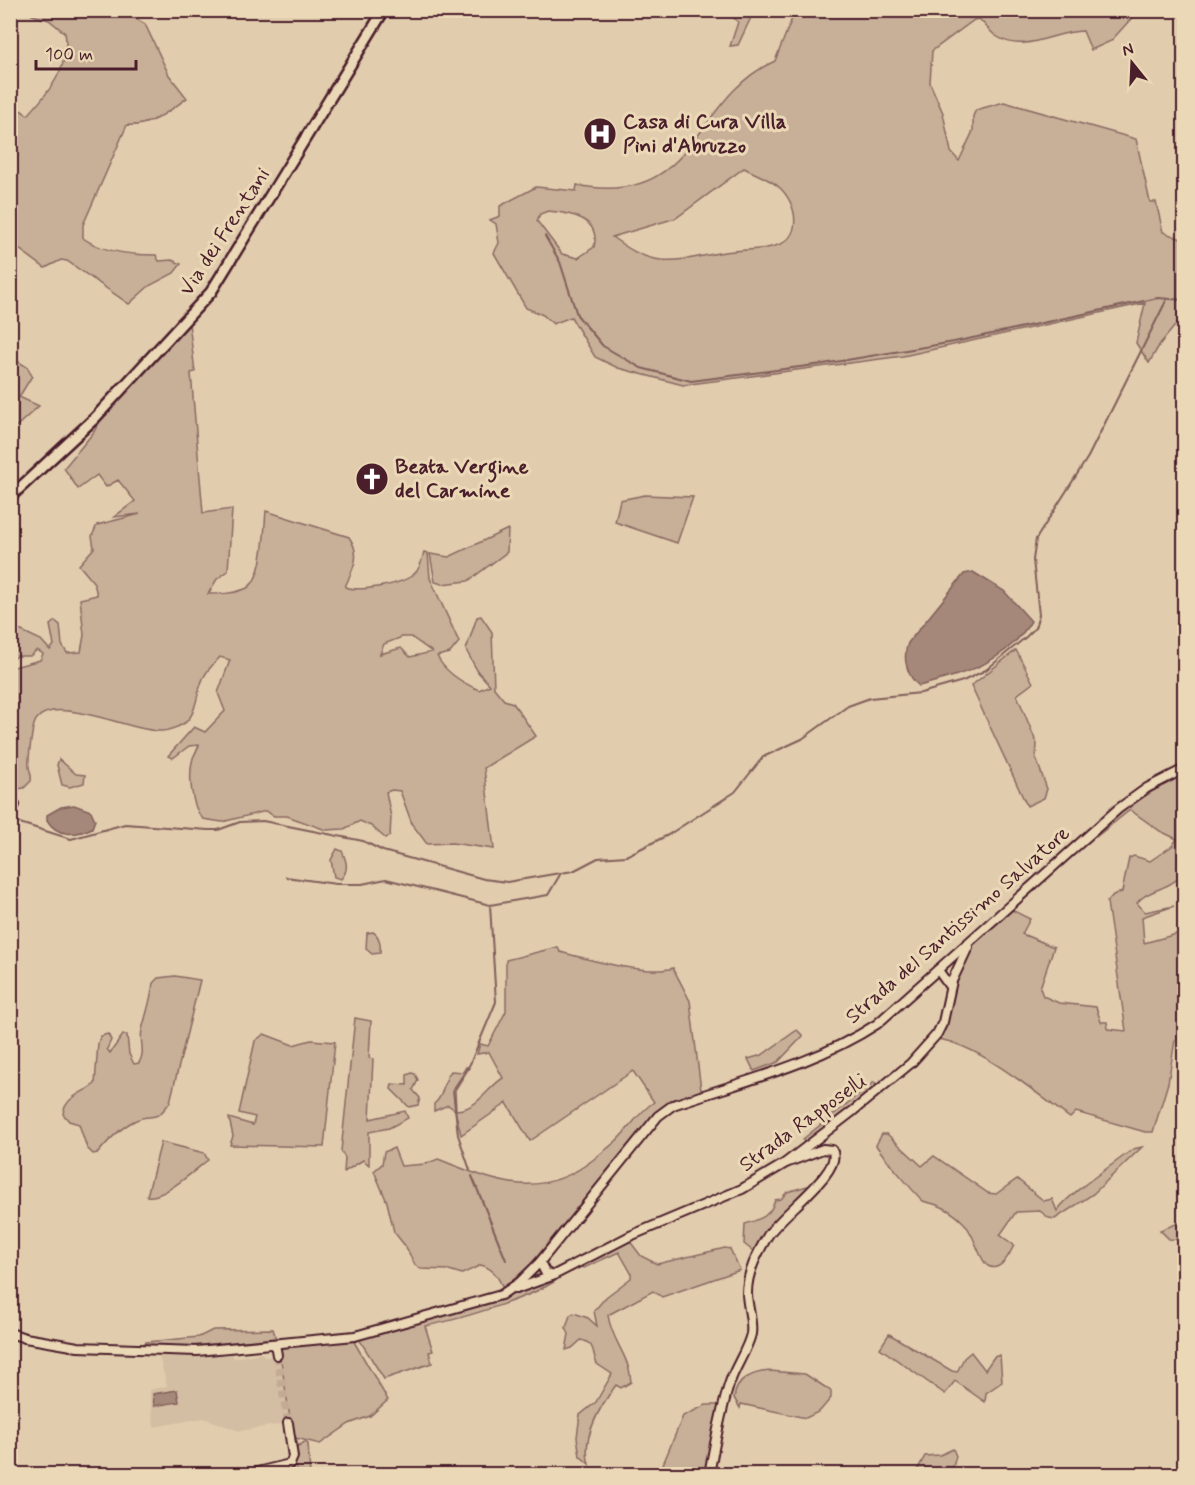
<svg xmlns="http://www.w3.org/2000/svg" width="1195" height="1485" font-family="Mynerve,sans-serif">
<style>
.built{fill:#d4bea3}
.green{fill:#c8b098;stroke:#896862;stroke-width:1.5;fill-rule:evenodd}
.water{fill:#a58879;stroke:#815e5a;stroke-width:1.5}
.lines{fill:none;stroke-linecap:round;stroke-linejoin:round}
.stream{stroke:#815e5a;stroke-width:2}
.minor-tunnel{stroke:#c3aa94;stroke-width:8;stroke-dasharray:8 4;stroke-linecap:butt}
.minor-casing{stroke:#4a1f2b;stroke-width:12}
.major-casing{stroke:#4a1f2b;stroke-width:14}
.minor{stroke:#ebd8b6;stroke-width:8}
.major{stroke:#ebd8b6;stroke-width:9}
.labels{text-anchor:middle;dominant-baseline:central;stroke-width:6;stroke-linejoin:round;paint-order:stroke}
.poi-label{font-size:21px;font-weight:bold;fill:#4a1f2b;stroke:#ebd8b6;text-anchor:start}
.street-label{font-size:21px;fill:#4a1f2b;stroke:#ebd8b6}
</style>
<rect width="100%" height="100%" fill="#e1cdae"/>
<filter id="ink" filterUnits="userSpaceOnUse"><feTurbulence type="fractalNoise" baseFrequency=".0167" numOctaves="2"/><feDisplacementMap in="SourceGraphic" scale="12" xChannelSelector="R" yChannelSelector="G"/><feConvolveMatrix kernelMatrix="1 2 1 2 8 2 1 2 1" color-interpolation-filters="sRGB"/></filter>
<g filter="url(#ink)">
<polygon class="built" points="231,1353 234,1358 261,1353 266,1357 279,1355 290,1423 239,1431 204,1418 154,1427 149,1390 167,1386 159,1356"/>
<g class="green">
<path d="M27,11h84l22,6 12,7 24,51 18,23c-16,12 -39,30 -60,27l-44,100v13c19,14 50,17 73,17l3,6 13,-1 9,4 -7,9 -25,13 -20,18 -62,-43 -6,-1 -16,8 -34,-25v-139l17,11c21,-23 43,-49 37,-82l-16,-13 -17,-5z"/>
<polygon points="727,11 754,11 738,45 730,46 738,22"/>
<path d="M795,11h343l-27,30 -20,9 -8,-19c-30,0 -59,24 -87,5 -7,-5 -11,-12 -17,-17l-5,1 -42,31 -2,32 13,30 8,39 8,9 14,-30v-15l3,-6 28,-8 132,37 14,63h6l7,30 21,8v75l-24,29 -11,19 -13,-20 9,-40 -242,53 -220,29 -65,-17 -23,-11 -24,-40 -18,7 -10,-9 -17,-7 -32,-55 5,-10 -3,-19 -6,-4 10,-4v-10l36,-19 40,4 1,-6c121,24 114,-87 198,-124zM744,168c11,6 27,11 36,20 18,17 23,51 -5,58 -16,5 -34,3 -50,6 -21,3 -42,10 -64,8 -19,-2 -34,-12 -49,-23l64,-19zM548,211c22,2 53,7 46,36l-16,11 -16,-4 -25,-33 3,-7z"/>
<path d="M189,323l6,49 -4,1 12,140 29,-4 -4,62 -11,8 -9,15c12,0 25,0 37,-5 19,-7 19,-59 21,-78l83,26c13,19 4,31 -4,50 14,5 57,-2 69,-13 6,-5 8,-14 10,-22l4,1 2,25 29,64 -9,11 -13,3c8,17 26,27 42,34l11,-5 -12,-13 -12,-22 11,-33 4,-1 11,16 2,56 10,12 9,3 23,33 -52,32 10,81 -42,-6 -25,1 -15,-20 -12,-33 -8,-1 -6,2 5,25 -1,19 -5,2 -14,-12 -11,-5 -16,8 -18,1 -39,-14h-13l-8,-5 -44,11 -19,-3c-12,-12 -15,-45 -10,-61 2,-5 5,-9 6,-13l-10,1 -16,12 -5,-2 26,-29 11,5 20,-21 -7,-18 12,-33 -10,-3c-5,6 -11,11 -15,18 -9,13 -7,41 -22,49 -5,3 -15,7 -21,7 -28,2 -111,-40 -127,-9 -3,6 -7,39 -6,45 1,6 3,7 2,14l-7,7 -13,2 -1,-122 30,-8 3,-6 -6,-4 -7,6h-13l-6,5v-35l30,14 9,10 4,-5 -4,-20 5,-4 5,4 2,20 5,8 14,-1 3,-17 -4,-36 17,-4 -3,-12 -15,-18 15,-17 -2,-12 5,-11 43,-11 -26,3 21,-16 -17,-21 -12,7 -9,-12 -19,14 -14,-21 29,-35 12,-20zM402,637h9l21,15 -22,5 -9,-9 -21,6 4,-10z"/>
<polygon points="11,357 27,367 32,376 19,397 39,406 11,431"/>
<polygon points="645,495 693,497 677,543 615,522 620,500"/>
<polygon points="508,529 507,552 468,581 442,584 435,582 430,554 449,557"/>
<polygon points="1016,650 1033,683 1017,695 1037,744 1036,758 1047,789 1044,798 1027,806 971,686"/>
<polygon points="59,759 76,774 85,775 84,783 70,787 62,785 57,765"/>
<path d="M1184,772v97c-8,21 -35,18 -47,34l8,9 29,-6 -32,11 2,26 40,-11v105l-9,3 -7,43 -15,49h-8l-69,-20 -6,6c-34,-25 -93,-75 -134,-79l23,-68 12,-28 37,-35 22,11 -8,15 32,13 -14,41 3,8 16,7 37,4 5,15h6l1,7 18,2 -19,-129 6,-7 9,-3 7,-34 5,-2 16,5 22,-15 5,-7 -17,-8 -30,-21 -34,27 -2,-2 36,-30z"/>
<path d="M337,849l5,2c5,11 7,19 -1,28l-7,-2 -3,-17z"/>
<path d="M373,932c7,4 8,14 7,21l-8,1 -6,-5 1,-16z"/>
<path d="M558,947l2,5c27,7 88,24 113,16l17,33 11,89 -44,21 -126,153 -28,25c-4,-12 -10,-21 -22,-24l-19,9 -13,-4 -28,-1 -6,-4 -9,-18 -12,-15 -7,-30 -13,-31 8,-7 2,-12 10,-4 7,18 25,-2 12,-5c58,23 102,43 156,0 8,-7 18,-13 25,-21 13,-13 20,-26 35,-36l-21,-31 -103,70 -23,-38 -46,32 -6,-25 -7,-5 -14,6v-7c11,-9 8,-22 17,-33l12,1 3,-5 3,1 -14,22 1,20c21,0 31,-22 47,-32l-14,-26 -12,2 3,-10 8,2 18,-35v-51z"/>
<path d="M175,976l25,4 -30,122c-17,24 -17,9 -36,19 -14,7 -26,20 -36,32l-5,1 -6,-6 -8,-24 -10,-3 -6,-7c2,-17 20,-21 32,-30l3,-41 3,-7 7,-2 3,6 -4,9 3,4 13,-18h4l2,19 5,10 5,-1c7,-12 0,-21 3,-33 4,-16 9,-30 11,-47l5,-5z"/>
<polygon points="355,1018 371,1021 369,1058 373,1059 370,1119 405,1111 408,1118 389,1128 369,1132 369,1165 363,1160 344,1172 345,1158 341,1151"/>
<polygon points="797,1030 803,1036 778,1062 754,1071 748,1059 762,1055"/>
<polygon points="264,1034 293,1045 311,1040 335,1042 324,1147 230,1145 233,1136 229,1118 253,1125 255,1117 239,1113 255,1041"/>
<polygon points="412,1073 415,1074 418,1080 413,1090 420,1098 418,1105 409,1107 391,1089 392,1084 407,1085 407,1075"/>
<polygon points="874,1082 879,1088 806,1145 804,1143 803,1139"/>
<path d="M882,1134h5l35,32 12,-10 54,37 8,1 21,-15 27,22 8,-2 5,12c14,-20 55,-45 76,-62l9,-2 -49,47 -38,25 -6,-1 -9,-7 -24,1 -16,23 14,10c-4,9 -14,28 -26,21 -8,-4 -14,-34 -25,-44 -7,-7 -17,-14 -26,-17 -4,-2 -10,-2 -14,-4 -4,-3 -46,-52 -47,-56z"/>
<path d="M161,1142l43,11 4,7c-13,10 -46,40 -61,36z"/>
<path d="M807,1186l4,2 -54,66 -13,-10 1,-20c15,-5 25,-7 30,-24l6,-1 6,-7z"/>
<polygon points="1184,1221 1184,1240 1169,1239 1160,1230"/>
<path d="M629,1240l12,16 16,8 68,-16 5,1 10,21 -78,27 -9,-6 -45,24c3,25 22,41 23,67l-10,6 -5,-3c-15,20 -35,53 -27,79l-9,-8 -3,-19 3,-22 16,-13 16,-28 -15,-10c-5,-10 -1,-21 -16,-24l-9,8 -6,2 3,-16 -3,-6 4,-13 4,-2 14,5 9,8 -3,-15 12,-14 25,-19v-5l-12,-21 -35,16 -7,-4z"/>
<path d="M564,1264l2,7c-13,22 -113,50 -141,55l8,25 -4,1 3,11 -48,16 -25,-40 156,-48 20,-23 8,7z"/>
<polygon points="273,1329 276,1338 180,1347 141,1346 146,1342 199,1337 213,1330"/>
<polygon points="889,1334 952,1371 957,1372 964,1358 971,1352 985,1370 994,1357 1000,1355 1002,1382 986,1393 985,1402 955,1381 945,1394 880,1348"/>
<polygon points="353,1340 388,1400 370,1416 349,1424 320,1444 296,1438 298,1446 305,1442 308,1444 310,1474 301,1474 292,1464 293,1438 279,1348"/>
<path d="M770,1371l35,3 26,17v7l-11,13 -14,7 -65,-14 -1,4 -6,-10c2,-19 19,-26 36,-27z"/>
<polygon points="706,1405 719,1405 704,1474 659,1474 683,1416"/>
<polygon points="953,1449 956,1456 953,1467 943,1467 940,1474 915,1474 925,1456 940,1455"/>
</g>
<g class="water">
<path d="M973,572l31,19 27,30c-25,42 -67,53 -112,65 -12,-10 -17,-28 -11,-43l56,-69z"/>
<path d="M74,805l17,6 4,9 -3,8c-16,8 -35,9 -45,-8v-5l14,-8z"/>
<polygon points="177,1390 179,1402 154,1406 153,1394"/>
</g>
<g class="lines">
<g class="stream">
<polyline points="545,236 560,262 577,315 603,346 641,368 691,381 823,364 954,342 1158,298 1184,300"/>
<polyline points="10,820 71,839 125,824 208,830 218,830 240,822 263,821 363,841 383,851 484,879 507,882 560,873"/>
<polyline points="286,877 336,884 362,884 386,879 490,905 548,895 561,873 573,871 598,858 626,856 668,835 735,792 763,757 802,739 848,706 870,698 921,693 963,681 986,670 1026,637 1035,628 1039,615 1033,560 1036,539 1088,457 1167,299"/>
<polyline points="470,1170 458,1135 453,1090 470,1064 496,1002 490,905"/>
<polyline points="472,1176 506,1260"/>
</g>
<polyline class="minor-tunnel" points="277,1355 288,1423"/>
<defs>
<g id="minor">
<polyline points="10,807 15,805"/>
<polyline points="938,970 950,987"/>
<polyline points="540,1262 545,1272 552,1276 630,1236 742,1189 784,1164 853,1111 911,1063 937,1034 943,1022 952,981 968,947"/>
<polyline points="516,1289 552,1276"/>
<path d="M10,1333l15,5 53,9 119,4 158,-15 146,-41 19,-13 20,-20 118,-146 15,-11c68,-23 143,-41 204,-81l241,-215 29,-21 37,-19"/>
<polyline points="275,1344 277,1355"/>
<polyline points="249,1474 290,1464 293,1457 288,1423"/>
<path d="M709,1474c6,-30 11,-60 20,-89 5,-17 18,-34 22,-51 2,-13 -4,-28 -4,-41 0,-20 10,-39 20,-56 11,-21 78,-66 65,-87l-9,-1 -37,14"/>
</g>
<polyline id="major" points="10,497 94,419 211,292 384,10"/>
</defs>
<use href="#minor" class="minor-casing"/>
<use href="#major" class="major-casing"/>
<use href="#minor" class="minor"/>
<use href="#major" class="major"/>
</g>
</g>
<defs>
<symbol id="hospital-disc" viewBox="-11 -11 22 22"><circle r="9.5" fill="#4a1f2b" stroke="#ebd8b6"/><path d="M-5-5h3v3.5h4V-5h3V5h-3V1.5h-4V5h-3Z" fill="#fff"/></symbol>
<symbol id="church-disc" viewBox="-11 -11 22 22"><circle r="9.5" fill="#4a1f2b" stroke="#ebd8b6"/><path d="M-1.2-6h2.4v3.5h3.3v2.4h-3.3V6h-2.4V-.1h-3.3v-2.4h3.3Z" fill="#fff"/></symbol>
</defs>
<g fill-rule="evenodd">
<use href="#hospital-disc" x="581" y="115" width="38" height="38"/>
<use href="#church-disc" x="353" y="460" width="38" height="38"/>
</g>
<g class="labels">
<g class="poi-label">
<text x="623" y="122">Casa di Cura Villa<tspan x="623" dy="24">Pini d'Abruzzo</tspan></text>
<text x="395" y="467">Beata Vergine<tspan x="395" dy="24">del Carmine</tspan></text>
</g>
<g class="street-label">
<text transform="translate(225 232) rotate(-57)">Via dei Frentani</text>
<text transform="translate(958 925) rotate(-41)">Strada del Santissimo Salvatore</text>
<text transform="translate(803 1123) rotate(-36)">Strada Rapposelli</text>
</g>
</g>
<rect width="1195" height="1485" fill="none" stroke="#ebd8b6" stroke-width="36"/>
<rect x="18" y="18" width="1159" height="1449" fill="none" stroke="#4a1f2b" stroke-width="2" filter="url(#ink)"/>
<g transform="translate(1132 63) rotate(342)" stroke="#ebd8b6" stroke-width="4.5" paint-order="stroke">
<path d="M0-4.5L10 22L0 15L-10 22Z" fill="#4a1f2b"/>
<text y="-9" font-size="16" font-weight="bold" text-anchor="middle" fill="#4a1f2b">N</text>
</g>
<path d="M36 60v9h100v-9" fill="none" stroke="#4a1f2b" stroke-width="3"/>
<text x="45" y="60" font-size="18" fill="#4a1f2b" stroke="#ebd8b6" stroke-width="4.5" paint-order="stroke">100 m</text>
</svg>
